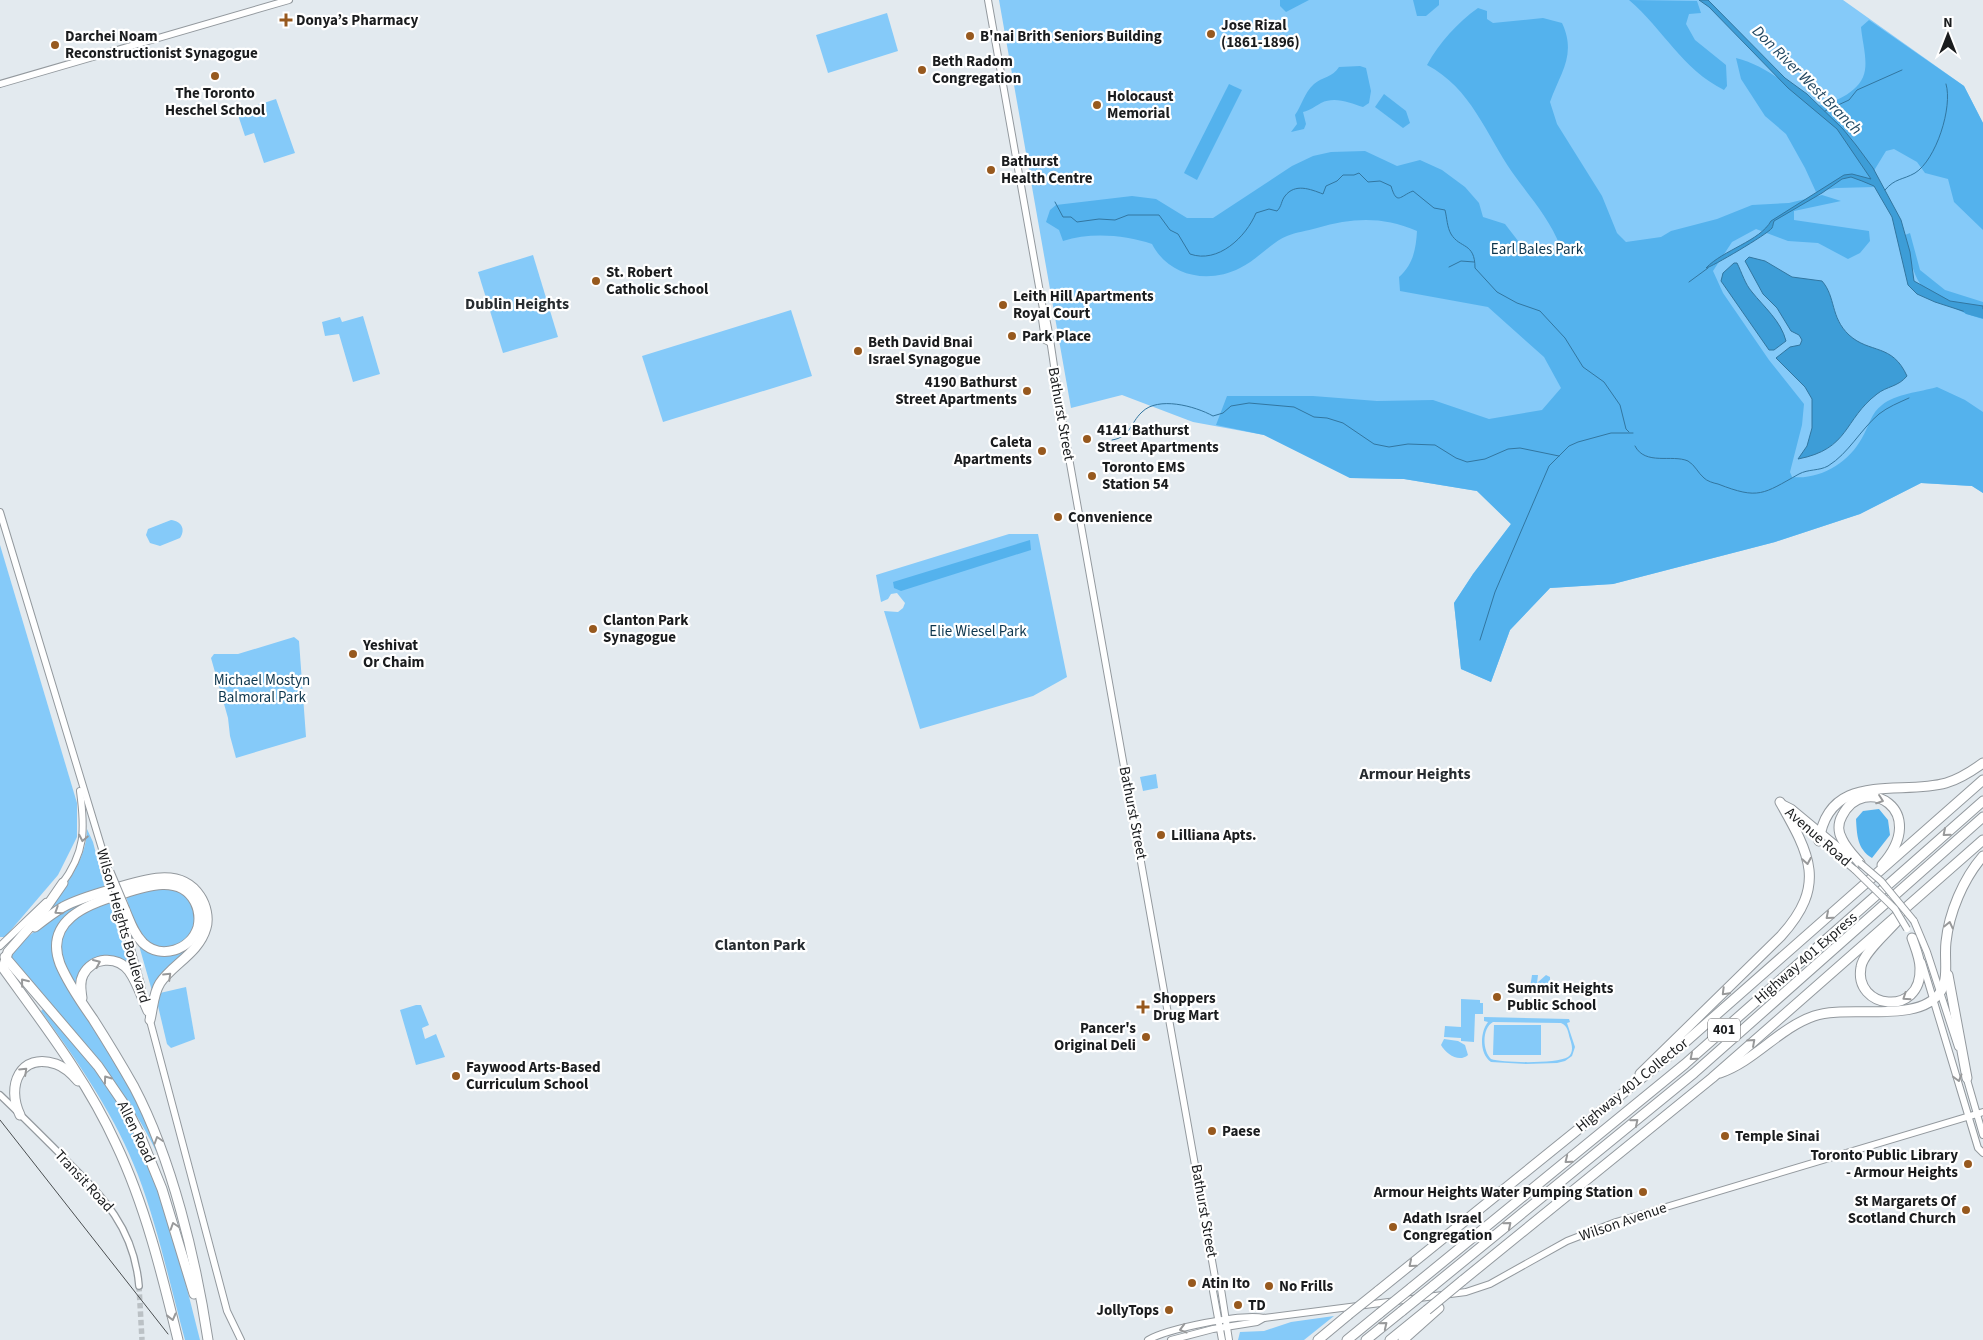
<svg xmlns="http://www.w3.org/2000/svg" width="1983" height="1340" font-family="'Source Sans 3',sans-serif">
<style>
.green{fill:#85caf9;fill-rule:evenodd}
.forest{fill:#54b2ed}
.water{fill:#3d9dd7;stroke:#3276a0}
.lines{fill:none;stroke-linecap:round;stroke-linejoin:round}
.stream{stroke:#3276a0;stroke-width:1}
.river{stroke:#3d9dd7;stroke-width:9}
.tertiary-tunnel{stroke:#bbc1c5;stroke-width:5.5;stroke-dasharray:5.5 3;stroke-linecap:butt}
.tertiary-casing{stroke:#93999e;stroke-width:8}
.secondary-casing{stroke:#93999e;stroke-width:8}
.motorway-casing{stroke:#93999e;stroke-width:11}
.tertiary{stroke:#fff;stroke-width:5.5}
.secondary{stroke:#fff;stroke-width:6}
.motorway{stroke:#fff;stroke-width:9}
.rail{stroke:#4a4e50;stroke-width:1}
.secondary-bridge-casing{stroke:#93999e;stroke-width:8;stroke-linecap:butt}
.motorway-bridge-casing{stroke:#93999e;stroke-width:11;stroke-linecap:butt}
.secondary-bridge{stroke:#fff;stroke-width:6}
.motorway-bridge{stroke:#fff;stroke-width:9}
.oneway{stroke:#98999a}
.poi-dot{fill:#97591e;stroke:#fff;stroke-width:2}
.labels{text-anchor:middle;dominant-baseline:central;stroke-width:4.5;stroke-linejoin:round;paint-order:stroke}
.shield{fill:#fff;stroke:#5f6062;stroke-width:1}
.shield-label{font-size:14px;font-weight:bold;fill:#1a1c1e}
.poi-label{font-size:15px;font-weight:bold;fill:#1a1c1e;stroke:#fff;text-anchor:start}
.park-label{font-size:15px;fill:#0d364e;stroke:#fff}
.street-label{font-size:15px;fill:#1a1c1e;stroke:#fff}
.water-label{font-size:16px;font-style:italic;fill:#224862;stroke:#fff}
.neighbourhood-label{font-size:16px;font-weight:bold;fill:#272c30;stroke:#fff}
</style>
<rect width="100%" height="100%" fill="#e3eaef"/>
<g class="green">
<polygon points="999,0 1843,0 1964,86 1983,123 1983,493 1972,486 1921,483 1860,514 1775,542 1613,584 1550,588 1510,630 1491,682 1461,669 1454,603 1473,574 1511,524 1477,491 1404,479 1350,478 1264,435 1193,422 1122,395 1071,408"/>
<polygon points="887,13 898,51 828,73 816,35"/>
<polygon points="276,99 295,153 264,163 254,133 245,136 238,115 246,112 246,109"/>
<polygon points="533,255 558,337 503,353 478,272"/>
<polygon points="791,310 812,376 663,422 642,356"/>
<polygon points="363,316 380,374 353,382 339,334 325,336 322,322 340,317 342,322"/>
<path d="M171,520c10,1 15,9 9,18l-20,8 -10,-3 -4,-8 2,-6z"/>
<polygon points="1009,534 1038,534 1067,677 1033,696 920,729 884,611 898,612 903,608 905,603 897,593 891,594 888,599 881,602 876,575"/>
<polygon points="0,545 77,803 77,837 58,875 5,937 0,937"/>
<polygon points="294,637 299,641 306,737 236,758 230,736 228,718 211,658 214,654 238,654"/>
<polygon points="1156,774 1158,788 1143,791 1140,777"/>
<path d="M87,829l6,13 12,47 -60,25c18,-24 42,-54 42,-85z"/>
<path d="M158,888c59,2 40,68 1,59 -5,-1 -13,-4 -16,-9 -7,-12 -13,-27 -17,-42z"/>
<path d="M109,901l22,69 -10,-10 -36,5 -8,13 -1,9c-14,-25 -25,-54 3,-74 9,-5 21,-8 30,-12z"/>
<path d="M82,902v2l-15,11 -11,19 12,54 62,100 28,61 -2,2c-38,-79 -97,-127 -146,-196 21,-24 43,-39 72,-53z"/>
<polygon points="138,942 147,949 190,949 152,991"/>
<polygon points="1532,975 1538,975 1537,983 1546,975 1550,977 1550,981 1543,989 1538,988 1537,983 1536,989 1530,988"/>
<polygon points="186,987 195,1039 171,1048 167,1044 158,1006 160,993"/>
<polygon points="1461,999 1480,1000 1480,1003 1483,1003 1483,1014 1475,1014 1474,1042 1461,1041 1461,1038 1444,1037 1445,1026 1461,1027"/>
<polygon points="416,1005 421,1005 429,1025 422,1028 425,1039 436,1034 445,1057 416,1065 400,1010"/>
<path d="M43,1009c20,22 42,44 59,69 54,79 75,171 98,262h-15c-15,-55 -27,-112 -47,-165 -23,-60 -60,-113 -97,-164z"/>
<path d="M1484,1017l85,2 1,3 -3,1 8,24 -3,9 -7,5 -8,2 -31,1 -35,-2c-12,-8 -11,-30 -3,-40l-4,-1zM1493,1022l68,1c7,3 7,9 9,16 2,6 4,13 -2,18 -11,7 -65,6 -77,2 -9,-9 -9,-31 2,-37z"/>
<polygon points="1494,1025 1541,1025 1541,1055 1493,1055"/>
<path d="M1444,1039l14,2 7,4 3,10c-9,8 -22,-1 -27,-10z"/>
<polygon points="1334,1316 1304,1340 1238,1340 1240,1332 1264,1331 1291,1322"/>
</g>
<g class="forest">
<polygon points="1280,0 1309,0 1286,12 1280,6"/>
<polygon points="1413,0 1439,0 1439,5 1426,16 1417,16"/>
<path d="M1629,0l68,1 4,12 -12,1 -3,10 9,16 31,25 1,21 -3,4c-42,-21 -61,-61 -95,-90z"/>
<path d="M1478,8l9,3v8l6,4 50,-5 19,5c15,32 -2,50 -12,79l7,22 45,72 15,37 9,9 35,-5 10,-6 46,-12 35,-14 37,-2 33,-8 19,6 -47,10v9l75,11 1,10 -10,12 -12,6 -30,-16 -30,-2 -32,-12 -24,13 -19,29 10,22 46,67 35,44 -2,21 -12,47 2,5c29,3 57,-15 70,-39 7,-12 9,-25 20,-33 13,-11 38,-13 55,-18l28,13 18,12v81l-11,-7 -51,-3 -61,31 -85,28 -162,42 -63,4 -40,42 -19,52 -30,-13 -7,-66 19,-29 38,-50 -34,-33 -73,-12 -54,-1 -86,-43 -48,-10 11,-29h86l64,5 56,-1 56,19 53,-9 19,-22 -17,-31 -56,-50 -88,-16 -1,-14c14,-12 17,-28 18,-46 -36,-15 -64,-13 -100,-3 -10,3 -21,4 -30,8 -17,7 -30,24 -47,32 -31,16 -71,9 -88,-24 -27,-9 -61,-12 -89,-3l-4,-11 -13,-8 4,-12 6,-5 76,-9 24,3 31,19h26l79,-52 21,-10 18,-4 34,-1 32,15 23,-6 22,10 23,17 14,16 4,14 22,7 17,22 13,6 17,-1 8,-5c-10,-27 -31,-50 -48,-74 -26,-38 -41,-84 -85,-107 12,-22 31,-43 51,-57z"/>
<path d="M1869,20l95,66 19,37v107l-29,-28 -6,-23 -23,-6 -8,-11 -23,-13 -8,2 -11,18v18l-39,1 -20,4 -11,-24 -19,-34 -21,-18 -24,-37 -5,-21c32,8 54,30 81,48 19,-4 45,-15 48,-36 2,-13 -3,-30 -4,-43z"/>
<path d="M1360,66l6,2 5,23 -2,12 -6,4c-13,-4 -28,-11 -42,-4 -7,4 -10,7 -18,9l3,12 -2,5 -13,3 6,-8 -2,-9c7,-10 9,-22 19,-31 8,-7 19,-7 25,-17z"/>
<polygon points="1229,84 1242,90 1197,180 1184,173"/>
<polygon points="1384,94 1406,111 1410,123 1403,128 1375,107"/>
<path d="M1910,233l10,37 25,20 38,12v17c-19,-5 -48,-18 -61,-33 -11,-13 -13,-36 -17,-51z"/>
<polygon points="1030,540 1031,550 901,591 894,588 893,582"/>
<path d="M1879,809l9,11 2,15 -18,23c-15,-9 -15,-23 -16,-39l7,-8z"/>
</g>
<g class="water">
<path d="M1699,0h9l77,78 22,16 36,35 13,16 17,23 28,52 9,32 4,29 36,20 33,5v8h-11l-37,-12 -18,-8 -9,-9 -16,-68 -18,-31 -12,-5 -11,-4 -9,2 -20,14 -48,28c-1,3 -1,5 -2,7 -4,6 -62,40 -66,40 17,-18 54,-27 65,-47l73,-46 8,-1 19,5 -34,-50 -49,-41 -79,-81z"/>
<path d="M1749,257l16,4 27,16 30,4c14,16 8,36 27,54 21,19 43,8 58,41 -9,11 -20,10 -30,18 -34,26 -27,55 -79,65l9,-13 5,-18v-29l-7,-12 -29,-29 14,-11 10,-2 2,-5 -3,-5 -8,-4 -14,-23 -14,-14 -18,-33z"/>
<path d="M1734,263h3c5,10 8,21 15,29 12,15 29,29 34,49l-12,9h-5l-48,-69 2,-8z"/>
</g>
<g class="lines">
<g class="stream">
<polyline points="1825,111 1849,100 1857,90 1902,70"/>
<polyline points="1030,176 1040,185"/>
<path d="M1885,190c10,-12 18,-10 30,-17 21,-13 38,-66 31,-89"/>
<path d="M1055,202l8,15h8l6,5 22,-3 16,1 13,-5h31l11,15 8,4 12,20c28,10 56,-17 66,-41l13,-4 8,2c5,-5 4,-10 8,-15 10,-13 25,-7 38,-2l3,-8 11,-5 6,-6h11l5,-2 9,9 12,-1 11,5c6,20 9,10 22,5l21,17 11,2c2,8 2,17 6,24 9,15 24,8 24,34l22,24 20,11 23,8 25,27 18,29 21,15 16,23 6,24 3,3"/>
<polyline points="1449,267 1461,261 1474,262"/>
<polyline points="1689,282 1708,268"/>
<path d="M1112,440c19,-3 18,-17 30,-28 16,-16 53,-6 71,4l10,-3 8,-7 18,-3 45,4 20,10 13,1 16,5 31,21 15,3 19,-3 27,1 21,13 11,4 18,-3 23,-10 12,-1 39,8"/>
<path d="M1635,446c10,20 37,8 53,15 7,4 10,12 16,17 3,3 9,5 14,6 41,16 45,10 81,-10 9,-5 20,-3 29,-8 21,-13 32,-36 51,-52 9,-7 19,-11 30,-16"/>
<polyline points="1480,640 1495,592 1549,466 1569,446 1578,442 1611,433 1633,433"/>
</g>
<polyline class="river" points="1968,310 1983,314"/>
<polyline class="tertiary-tunnel" points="139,1286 142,1340"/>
<defs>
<path id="tertiary" d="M0,1095c21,20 42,41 63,62 39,39 71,70 76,129"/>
<g id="secondary">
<path d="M988,0l55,309c5,4 15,90 18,104l155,870 5,6 8,51"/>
<polyline points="0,84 289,0"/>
<polyline points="1043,309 1041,312 1045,340 1049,342"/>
<polyline points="0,512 109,872"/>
<polyline points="1780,802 1792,808 1851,857"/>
<polyline points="1789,815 1855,870"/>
<path d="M61,885c25,-33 24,-56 19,-94"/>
<polyline points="121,912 142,988"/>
<polyline points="1914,921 1927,952 1958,1047"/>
<polyline points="0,946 46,902"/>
<polyline points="1922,962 1978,1148 1983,1153"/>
<polyline points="149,1017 227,1311 241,1340"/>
<polyline points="1966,1076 1983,1135"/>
<polyline points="1216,1283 1213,1291 1222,1340"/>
<path d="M1148,1340c19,-11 94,-27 116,-22l202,-26 24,-8 77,-43 49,-19 367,-110"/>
<polyline points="1171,1340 1213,1329 1257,1322 1264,1318"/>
</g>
<g id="motorway">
<path d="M1819,841c10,-71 80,-45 127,-58 14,-4 26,-12 37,-20"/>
<path d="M1860,863c-6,-7 -14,-15 -18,-24 -4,-7 -4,-16 0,-23 22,-44 89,-6 40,49"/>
<path d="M63,883l-20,29 -35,40 -5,16c41,57 84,112 113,176 29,61 46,130 62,196"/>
<path d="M125,910c5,12 9,24 18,33 18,17 48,7 55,-16 2,-9 1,-17 -3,-25 -15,-29 -52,-15 -76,-7 -32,9 -75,26 -59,69 8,19 21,38 33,55 14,22 28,45 41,68 38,72 62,173 74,253"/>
<path d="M1897,921c-9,11 -34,32 -36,46 -8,42 61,51 59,1 0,-10 -5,-21 -8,-30"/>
<path d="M35,927c9,-7 18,-14 28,-20 15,-8 33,-13 50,-18 28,-8 67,-24 87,7 6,9 9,22 6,32 -7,25 -33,36 -46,55 -7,11 -7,25 -10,37"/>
<polyline points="5,957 98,1066 126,1107 140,1135 162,1189 194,1294"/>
<polyline points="1948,975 1967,1078"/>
<path d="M82,998c-1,-8 -3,-15 1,-23 9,-18 34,-20 46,-4 8,11 13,27 19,40"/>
<path d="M1720,1073c35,-12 59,-45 94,-57 33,-12 106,9 127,-25 8,-14 3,-33 5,-49 3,-29 17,-63 37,-86"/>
<path d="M1640,1074l141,-138c46,-51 29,-81 -1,-134"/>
<path d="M20,1115c-14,-29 0,-63 36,-51 9,3 16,10 22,17"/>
<polyline points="1462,1281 1712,1078 1983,840"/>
<polyline points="1433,1286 1694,1073 1983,817"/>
<polyline points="1411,1288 1685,1064 1983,801"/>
<polyline points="1378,1291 1674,1052 1983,780"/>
<polyline points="1318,1340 1348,1315"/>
<polyline points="1347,1340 1380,1313"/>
<polyline points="1366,1340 1402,1311"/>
<polyline points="1390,1340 1427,1310"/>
<polyline points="1403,1340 1439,1308"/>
</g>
</defs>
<use href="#tertiary" class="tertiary-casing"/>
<use href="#secondary" class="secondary-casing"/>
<use href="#motorway" class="motorway-casing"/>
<use href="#tertiary" class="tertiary"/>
<use href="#secondary" class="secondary"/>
<use href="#motorway" class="motorway"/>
<polyline class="rail" points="0,1120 168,1334"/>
<defs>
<g id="secondary-bridge">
<polyline points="1860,863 1881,881 1914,921"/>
<polyline points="1855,870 1895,909 1907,929"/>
</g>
<g id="motorway-bridge">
<polyline points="109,872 125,910"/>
<polyline points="1427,1310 1462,1281"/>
<polyline points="1402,1311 1433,1286"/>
<polyline points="1380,1313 1411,1288"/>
<polyline points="1348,1315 1378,1291"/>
</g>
</defs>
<use href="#secondary-bridge" class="secondary-bridge-casing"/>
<use href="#motorway-bridge" class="motorway-bridge-casing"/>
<use href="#secondary-bridge" class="secondary-bridge"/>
<use href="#motorway-bridge" class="motorway-bridge"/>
</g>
<defs><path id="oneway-chevron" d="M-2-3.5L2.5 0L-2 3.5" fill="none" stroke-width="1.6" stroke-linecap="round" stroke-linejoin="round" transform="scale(1.25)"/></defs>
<g class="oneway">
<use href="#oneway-chevron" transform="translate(1880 800) rotate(19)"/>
<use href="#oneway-chevron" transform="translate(1946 833) rotate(139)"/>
<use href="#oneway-chevron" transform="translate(83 838) rotate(101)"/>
<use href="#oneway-chevron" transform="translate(1807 861) rotate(80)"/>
<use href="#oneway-chevron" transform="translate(58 911) rotate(147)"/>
<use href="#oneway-chevron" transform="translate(1829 916) rotate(139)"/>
<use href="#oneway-chevron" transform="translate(1949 925) rotate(-77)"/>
<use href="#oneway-chevron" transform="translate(97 963) rotate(-24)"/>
<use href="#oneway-chevron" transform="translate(168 976) rotate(-44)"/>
<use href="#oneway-chevron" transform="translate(24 982) rotate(-129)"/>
<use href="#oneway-chevron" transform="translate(1725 992) rotate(135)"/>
<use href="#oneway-chevron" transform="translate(1906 997) rotate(146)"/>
<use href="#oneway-chevron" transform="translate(1752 1042) rotate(-42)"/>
<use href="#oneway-chevron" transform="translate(1693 1057) rotate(139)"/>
<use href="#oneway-chevron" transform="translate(24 1071) rotate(-43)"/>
<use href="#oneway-chevron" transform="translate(1958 1078) rotate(74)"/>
<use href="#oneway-chevron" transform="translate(107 1079) rotate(-126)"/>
<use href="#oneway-chevron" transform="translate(1635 1122) rotate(-40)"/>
<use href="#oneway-chevron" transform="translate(158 1140) rotate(-108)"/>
<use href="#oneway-chevron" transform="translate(1568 1160) rotate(141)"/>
<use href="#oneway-chevron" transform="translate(1508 1225) rotate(-40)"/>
<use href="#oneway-chevron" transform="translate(174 1226) rotate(-108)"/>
<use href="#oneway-chevron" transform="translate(1412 1264) rotate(140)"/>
<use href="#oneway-chevron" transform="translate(172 1317) rotate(76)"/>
<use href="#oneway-chevron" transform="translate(1384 1325) rotate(-39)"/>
<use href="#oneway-chevron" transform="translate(1183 1329) rotate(165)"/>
</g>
<g class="poi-dot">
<path d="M283.5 12.5h5v5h5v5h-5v5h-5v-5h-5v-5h5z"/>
<circle cx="1211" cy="34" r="5"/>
<circle cx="970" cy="36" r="5"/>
<circle cx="55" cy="45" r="5"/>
<circle cx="922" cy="70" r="5"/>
<circle cx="215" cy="76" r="5"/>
<circle cx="1097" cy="105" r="5"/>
<circle cx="991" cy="170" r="5"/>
<circle cx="596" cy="281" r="5"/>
<circle cx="1003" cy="305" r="5"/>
<circle cx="1012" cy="336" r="5"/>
<circle cx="858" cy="351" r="5"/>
<circle cx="1027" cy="391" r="5"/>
<circle cx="1087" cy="439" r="5"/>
<circle cx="1042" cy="451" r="5"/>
<circle cx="1092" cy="476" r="5"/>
<circle cx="1058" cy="517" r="5"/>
<circle cx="593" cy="629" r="5"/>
<circle cx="353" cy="654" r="5"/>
<circle cx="1161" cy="835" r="5"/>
<circle cx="1497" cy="997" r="5"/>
<path d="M1140.5 999.5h5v5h5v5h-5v5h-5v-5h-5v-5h5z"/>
<circle cx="1146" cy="1037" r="5"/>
<circle cx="456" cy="1076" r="5"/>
<circle cx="1212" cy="1131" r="5"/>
<circle cx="1725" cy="1136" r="5"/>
<circle cx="1968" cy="1164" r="5"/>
<circle cx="1643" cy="1192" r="5"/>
<circle cx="1966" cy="1210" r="5"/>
<circle cx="1393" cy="1227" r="5"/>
<circle cx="1192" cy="1283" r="5"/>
<circle cx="1269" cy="1286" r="5"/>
<circle cx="1238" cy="1305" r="5"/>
<circle cx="1169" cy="1310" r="5"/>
</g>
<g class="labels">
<rect class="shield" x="1708" y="1018.5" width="32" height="23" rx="4"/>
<g class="shield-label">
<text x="1724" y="1030">401</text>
</g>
<g class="poi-label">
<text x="296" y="20">Donya’s Pharmacy</text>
<text x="1221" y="25">Jose Rizal<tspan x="1221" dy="17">(1861-1896)</tspan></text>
<text x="65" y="36">Darchei Noam<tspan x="65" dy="17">Reconstructionist Synagogue</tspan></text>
<text x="980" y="36">B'nai Brith Seniors Building</text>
<text x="932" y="61">Beth Radom<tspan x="932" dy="17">Congregation</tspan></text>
<text x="215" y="93" text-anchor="middle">The Toronto<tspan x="215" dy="17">Heschel School</tspan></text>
<text x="1107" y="96">Holocaust<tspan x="1107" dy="17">Memorial</tspan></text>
<text x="1001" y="161">Bathurst<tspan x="1001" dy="17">Health Centre</tspan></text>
<text x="606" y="272">St. Robert<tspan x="606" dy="17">Catholic School</tspan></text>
<text x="1013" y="296">Leith Hill Apartments<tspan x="1013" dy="17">Royal Court</tspan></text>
<text x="1022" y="336">Park Place</text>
<text x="868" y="342">Beth David Bnai<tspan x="868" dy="17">Israel Synagogue</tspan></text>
<text x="1017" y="382" text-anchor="end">4190 Bathurst<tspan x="1017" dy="17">Street Apartments</tspan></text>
<text x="1097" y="430">4141 Bathurst<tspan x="1097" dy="17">Street Apartments</tspan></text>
<text x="1032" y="442" text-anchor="end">Caleta<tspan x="1032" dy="17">Apartments</tspan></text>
<text x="1102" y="467">Toronto EMS<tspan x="1102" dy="17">Station 54</tspan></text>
<text x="1068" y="517">Convenience</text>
<text x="603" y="620">Clanton Park<tspan x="603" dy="17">Synagogue</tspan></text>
<text x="363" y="645">Yeshivat<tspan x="363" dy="17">Or Chaim</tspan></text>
<text x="1171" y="835">Lilliana Apts.</text>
<text x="1507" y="988">Summit Heights<tspan x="1507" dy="17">Public School</tspan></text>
<text x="1153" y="998">Shoppers<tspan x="1153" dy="17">Drug Mart</tspan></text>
<text x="1136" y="1028" text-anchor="end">Pancer's<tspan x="1136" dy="17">Original Deli</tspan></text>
<text x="466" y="1067">Faywood Arts-Based<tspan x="466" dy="17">Curriculum School</tspan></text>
<text x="1222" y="1131">Paese</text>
<text x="1735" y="1136">Temple Sinai</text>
<text x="1958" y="1155" text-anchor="end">Toronto Public Library<tspan x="1958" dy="17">- Armour Heights</tspan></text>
<text x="1633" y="1192" text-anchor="end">Armour Heights Water Pumping Station</text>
<text x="1956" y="1201" text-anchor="end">St Margarets Of<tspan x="1956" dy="17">Scotland Church</tspan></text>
<text x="1403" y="1218">Adath Israel<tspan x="1403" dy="17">Congregation</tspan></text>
<text x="1202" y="1283">Atin Ito</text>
<text x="1279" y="1286">No Frills</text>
<text x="1248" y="1305">TD</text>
<text x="1159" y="1310" text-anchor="end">JollyTops</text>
</g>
<g class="park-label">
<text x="1537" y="249">Earl Bales Park</text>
<text x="978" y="631">Elie Wiesel Park</text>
<text x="262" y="680">Michael Mostyn<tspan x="262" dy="17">Balmoral Park</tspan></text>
</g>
<g class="street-label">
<text transform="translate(1061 414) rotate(80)">Bathurst Street</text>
<text transform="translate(1133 813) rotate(79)">Bathurst Street</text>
<text transform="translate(1818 837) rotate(41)">Avenue Road</text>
<text transform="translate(123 926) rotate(74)">Wilson Heights Boulevard</text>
<text transform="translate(1806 958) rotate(-41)">Highway 401 Express</text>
<text transform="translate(1632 1085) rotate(-39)">Highway 401 Collector</text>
<text transform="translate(136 1132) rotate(64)">Allen Road</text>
<text transform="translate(84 1181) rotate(47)">Transit Road</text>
<text transform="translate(1204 1211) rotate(80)">Bathurst Street</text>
<text transform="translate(1623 1222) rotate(-19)">Wilson Avenue</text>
</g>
<g class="water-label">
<text transform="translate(1807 80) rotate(45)">Don River West Branch</text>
</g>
<g class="neighbourhood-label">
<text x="517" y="304">Dublin Heights</text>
<text x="1415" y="774">Armour Heights</text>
<text x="760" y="945">Clanton Park</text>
</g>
</g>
<g transform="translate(1948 35)" stroke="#ffffff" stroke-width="4" paint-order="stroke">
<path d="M0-4L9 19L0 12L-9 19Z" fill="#1a1c1e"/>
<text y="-8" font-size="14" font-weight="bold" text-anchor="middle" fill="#1a1c1e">N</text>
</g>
</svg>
